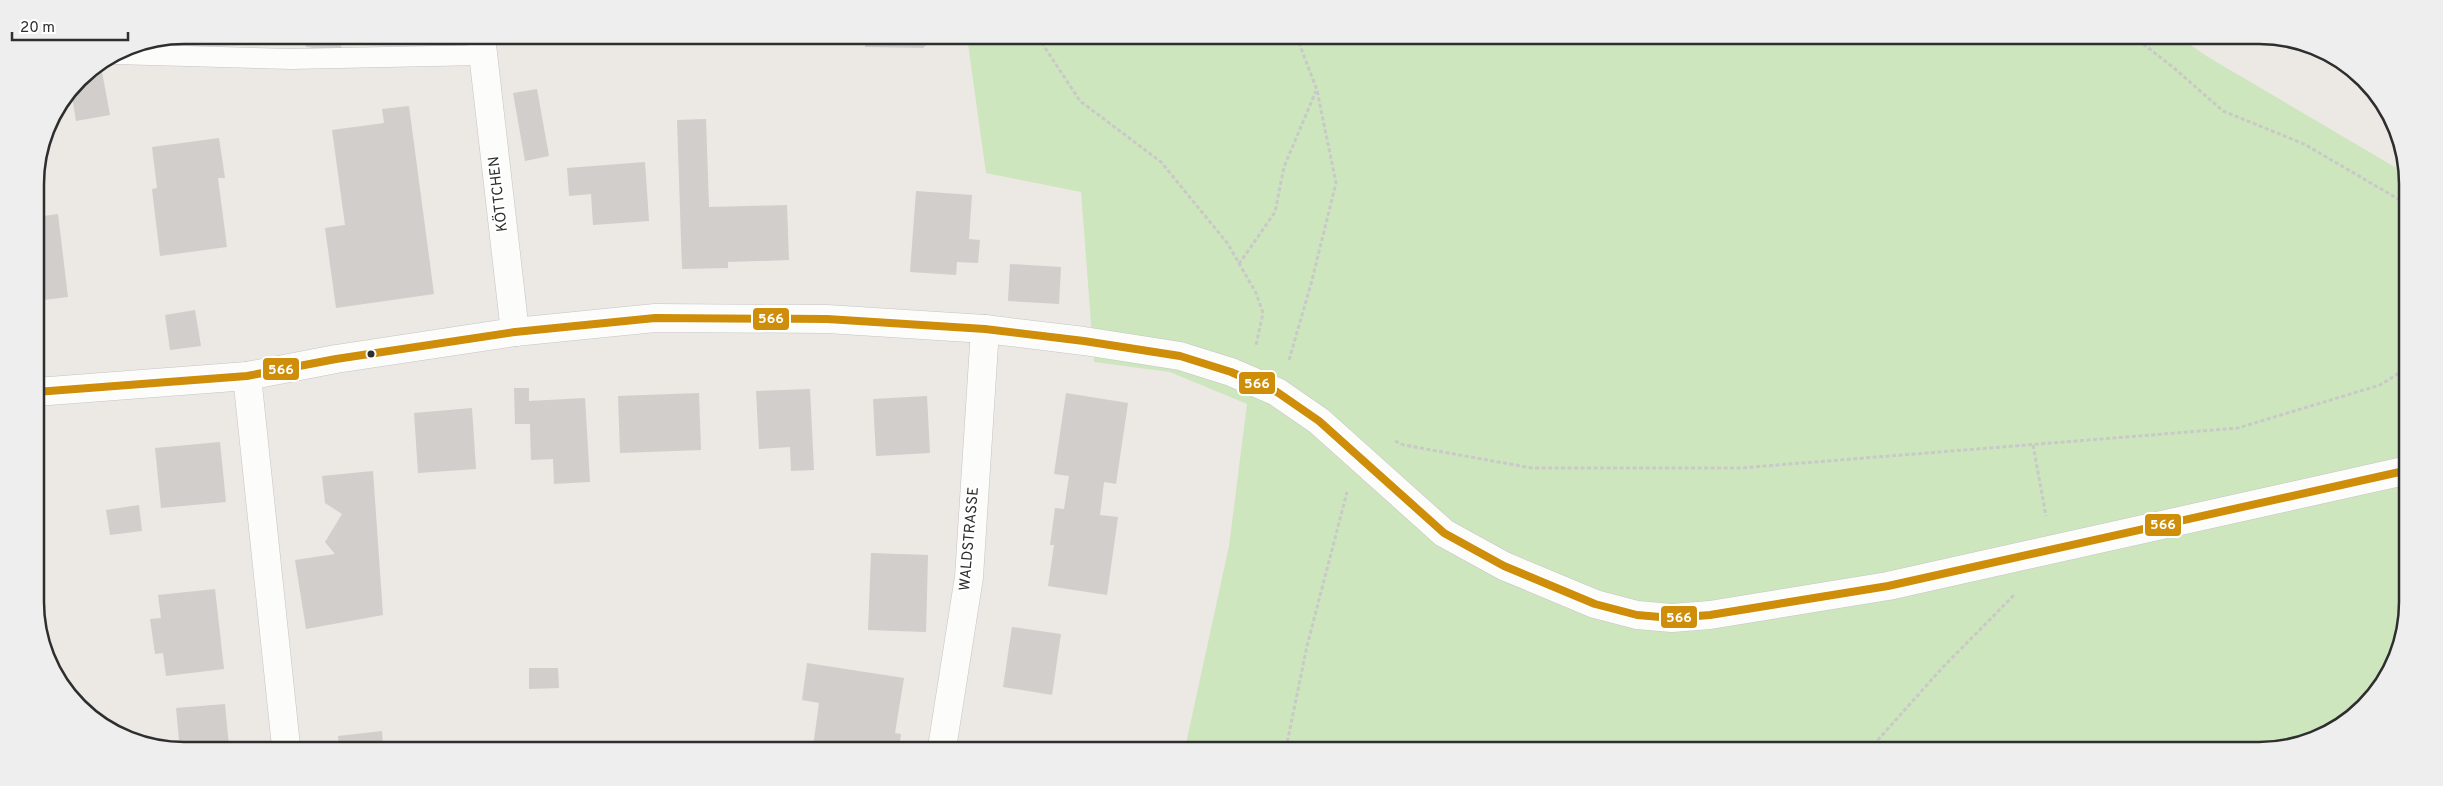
<svg xmlns="http://www.w3.org/2000/svg" width="2443" height="786" font-family="Overpass,sans-serif">
<style>
.green{fill:#cee6be}
.building{fill:#d1cecb}
.lines{fill:none;stroke-linecap:round;stroke-linejoin:round}
.service-casing{stroke:#c5c4c5;stroke-width:21}
.minor-casing{stroke:#c5c4c5;stroke-width:29}
.path{stroke:#c9c9c8;stroke-width:3;stroke-dasharray:4 2.5;stroke-linecap:butt}
.service{stroke:#fcfcfb;stroke-width:20}
.minor{stroke:#fcfcfb;stroke-width:28}
.bus-1-casing{stroke:#fff;stroke-width:11}
.bus-1{stroke:#cf8e09;stroke-width:8}
.bus-dot{fill:#2e2e2e;stroke:#fff;stroke-width:2}
.labels{text-anchor:middle;dominant-baseline:central;stroke-width:4;stroke-linejoin:round;paint-order:stroke}
.street-label{font-size:15px;fill:#2e2e2e;stroke:#fff}
.rim{fill:none;stroke:#2e2e2e;stroke-width:2.5}
.line-badge{stroke:#fff;stroke-width:2}
.badge-label{font-size:14px;text-anchor:middle;font-weight:bold;fill:#fff}
</style>
<rect width="100%" height="100%" fill="#ece8e4"/>
<polygon class="green" points="967,37 2183,40 2208,57 2405,173 2403,641 2383,685 2350,720 2316,740 2269,751 1185,748 1229,546 1247,404 1170,372 1094,362 1081,192 986,173"/>
<g class="building">
<polygon points="305,35 340,35 342,52 306,47"/>
<polygon points="865,37 935,37 923,48 865,47"/>
<polygon points="102,72 110,115 76,121 71,90 82,76"/>
<polygon points="537,89 549,156 525,161 513,93"/>
<polygon points="409,106 434,294 336,308 325,228 345,225 332,130 384,123 382,109"/>
<polygon points="706,119 709,207 787,205 789,260 728,262 728,268 682,269 677,120"/>
<polygon points="219,138 225,178 218,178 227,247 160,256 152,189 157,188 152,147"/>
<polygon points="645,162 649,221 593,225 591,194 569,196 567,168"/>
<polygon points="916,191 972,195 969,239 980,240 978,263 957,262 956,275 910,272"/>
<polygon points="58,214 68,297 36,301 36,217"/>
<polygon points="1010,264 1061,267 1059,304 1008,301"/>
<polygon points="195,310 201,346 170,350 165,315"/>
<polygon points="514,388 529,388 529,401 585,398 590,482 554,484 553,459 531,460 530,424 515,424"/>
<polygon points="810,389 814,470 791,471 790,447 759,449 756,391"/>
<polygon points="699,393 701,450 620,453 618,396"/>
<polygon points="1066,393 1128,403 1116,484 1104,482 1100,515 1118,517 1107,595 1048,586 1054,545 1050,545 1055,508 1064,509 1069,476 1054,474"/>
<polygon points="927,396 930,453 876,456 873,399"/>
<polygon points="472,408 476,469 418,473 414,413"/>
<polygon points="220,442 226,502 161,508 155,448"/>
<polygon points="373,471 383,615 306,629 295,560 335,554 325,542 342,514 325,503 322,476"/>
<polygon points="139,505 142,531 110,535 106,510"/>
<polygon points="871,553 928,555 926,632 868,630"/>
<polygon points="215,589 224,669 166,676 163,653 155,654 150,619 161,618 158,595"/>
<polygon points="1012,627 1061,634 1052,695 1003,687"/>
<polygon points="807,663 904,678 895,733 901,734 899,748 813,747 819,703 802,700"/>
<polygon points="529,668 558,668 559,688 529,689"/>
<polygon points="225,704 229,746 161,746 160,742 179,740 176,708"/>
<polygon points="382,731 383,746 339,746 338,736"/>
<polygon points="1029,743 1050,747 1050,748 1029,748"/>
</g>
<g class="lines">
<defs>
<polyline id="service" points="115,54 291,59 482,55"/>
<g id="minor">
<polyline points="481,36 515,332"/>
<polyline points="247,376 286,746"/>
<polyline points="36,392 247,376 336,359 515,332 655,318 827,319 985,329 1084,341 1180,356 1231,372 1277,392 1319,421 1444,533 1504,566 1595,604 1637,615 1672,618 1710,615 1888,586 2404,471"/>
<polyline points="942,748 969,577 985,329"/>
</g>
</defs>
<use href="#service" class="service-casing"/>
<use href="#minor" class="minor-casing"/>
<g class="path">
<polyline points="1038,37 1080,101 1161,162 1228,244 1256,293 1263,313 1256,345"/>
<polyline points="2138,40 2174,68 2223,111 2304,144 2405,203"/>
<polyline points="1239,264 1275,212 1284,167 1316,91"/>
<polyline points="1289,360 1311,284 1336,183 1317,90 1297,38"/>
<polyline points="1395,441 1404,445 1532,468 1740,468 2238,428 2380,385 2404,370"/>
<polyline points="2033,445 2046,516"/>
<polyline points="1286,748 1307,646 1347,492"/>
<polyline points="1869,750 1943,667 2015,594"/>
</g>
<use href="#service" class="service"/>
<use href="#minor" class="minor"/>
<defs>
<polyline id="bus-1" points="36,392 247,376 336,359 515,332 655,318 827,319 985,329 1084,341 1180,356 1231,372 1277,392 1319,421 1444,533 1504,566 1595,604 1637,615 1672,618 1710,615 1888,586 2404,471"/>
</defs>
<use href="#bus-1" class="bus-1-casing"/>
<use href="#bus-1" class="bus-1"/>
</g>
<circle class="bus-dot" cx="371" cy="354" r="4.5"/>
<g class="labels">
<g class="street-label">
<text transform="translate(499 194) rotate(-97)">KÖTTCHEN</text>
<text transform="translate(970 539) rotate(-85)">WALDSTRASSE</text>
</g>
</g>
<path d="M0 0H2443V786H0ZM184 44H2259A140 140 0 0 1 2399 184V602A140 140 0 0 1 2259 742H184A140 140 0 0 1 44 602V184A140 140 0 0 1 184 44Z" fill="#eee" fill-rule="evenodd"/>
<path class="rim" d="M184 44H2259A140 140 0 0 1 2399 184V602A140 140 0 0 1 2259 742H184A140 140 0 0 1 44 602V184A140 140 0 0 1 184 44Z"/>
<g class="line-badge">
<rect x="752" y="307" width="38" height="24" rx="5" fill="#cf8e09"/>
<rect x="262" y="357" width="38" height="24" rx="5" fill="#cf8e09"/>
<rect x="1238" y="371" width="38" height="24" rx="5" fill="#cf8e09"/>
<rect x="2144" y="513" width="38" height="24" rx="5" fill="#cf8e09"/>
<rect x="1660" y="605" width="38" height="24" rx="5" fill="#cf8e09"/>
</g>
<g class="badge-label">
<text x="771" y="323">566</text>
<text x="281" y="374">566</text>
<text x="1257" y="388">566</text>
<text x="2163" y="529">566</text>
<text x="1679" y="622">566</text>
</g>
<path d="M12 32v8h116v-8" fill="none" stroke="#2e2e2e" stroke-width="2.5"/>
<text x="20" y="32" font-size="15" fill="#2e2e2e" stroke="#ffffff" stroke-width="4" paint-order="stroke">20 m</text>
</svg>
